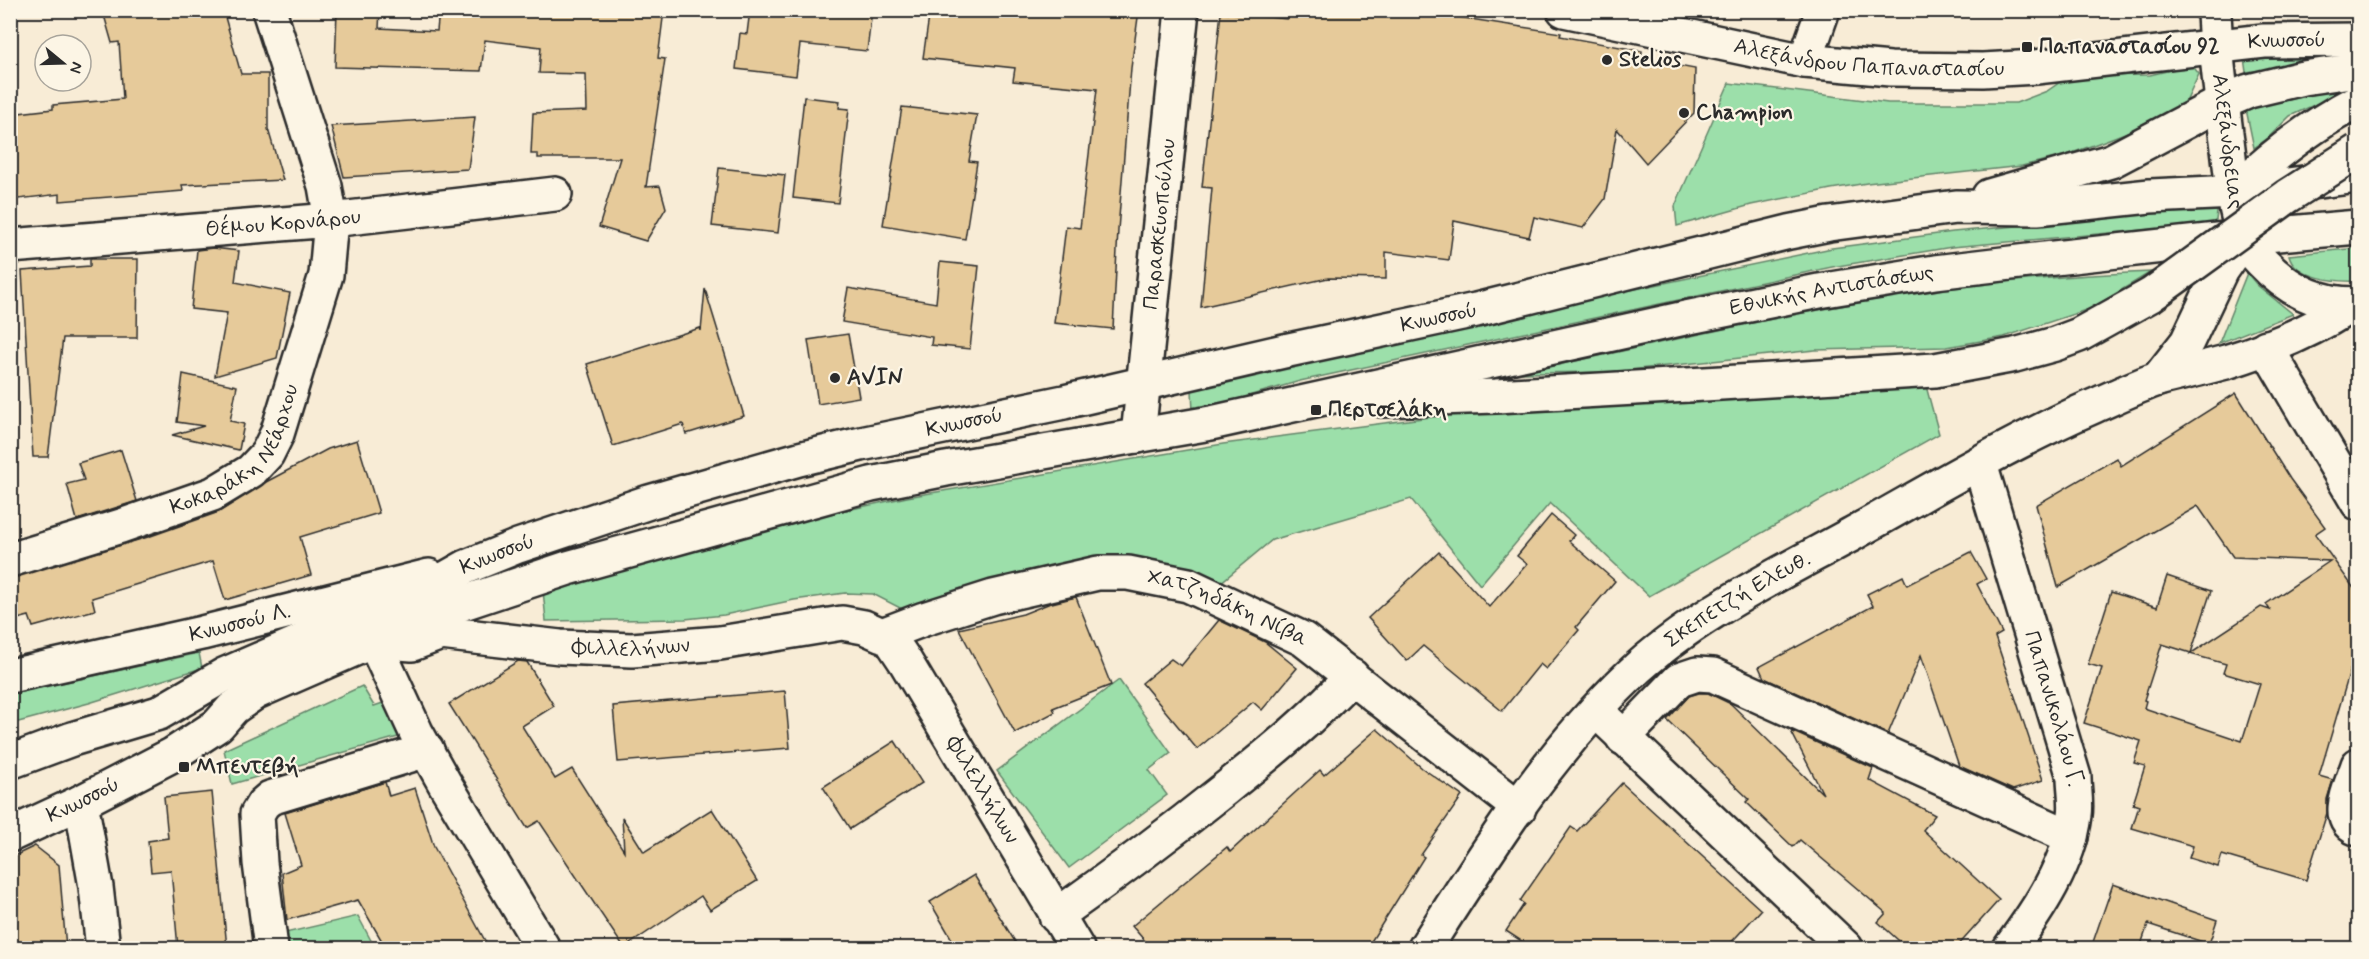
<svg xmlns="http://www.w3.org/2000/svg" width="2369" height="959" font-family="Mynerve,sans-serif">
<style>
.green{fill:#9cdfaa;stroke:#64856a;stroke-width:1.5}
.building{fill:#e6ca9a;stroke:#2b2b2b;stroke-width:1.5}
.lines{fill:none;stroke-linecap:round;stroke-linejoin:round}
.minor-casing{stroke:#2b2b2b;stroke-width:38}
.major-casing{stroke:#2b2b2b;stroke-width:38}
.minor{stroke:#fcf5e5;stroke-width:33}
.major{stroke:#fcf5e5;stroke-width:33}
.major-bridge-casing{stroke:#2b2b2b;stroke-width:38;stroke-linecap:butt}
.major-bridge{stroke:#fcf5e5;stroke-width:33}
.poi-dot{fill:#2b2b2b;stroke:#fcf5e5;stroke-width:2}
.labels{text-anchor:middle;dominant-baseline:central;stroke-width:4.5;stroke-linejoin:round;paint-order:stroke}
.street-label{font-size:22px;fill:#2b2b2b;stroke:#fcf5e5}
.poi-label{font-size:22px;font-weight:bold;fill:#2b2b2b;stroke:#fcf5e5;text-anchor:start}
</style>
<rect width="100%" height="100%" fill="#f8ecd6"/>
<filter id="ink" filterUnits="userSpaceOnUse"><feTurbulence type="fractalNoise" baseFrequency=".0167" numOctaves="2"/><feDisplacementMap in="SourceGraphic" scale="12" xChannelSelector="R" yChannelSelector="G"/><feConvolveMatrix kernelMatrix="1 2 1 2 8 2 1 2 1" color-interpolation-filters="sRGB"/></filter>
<g filter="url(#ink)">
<g class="green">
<polygon points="2304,55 2358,58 2246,72 2244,58"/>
<polygon points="2192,65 2199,74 2186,102 2146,125 2067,155 2022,166 1867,183 1831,189 1751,205 1677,226 1675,206 1729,83 1888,103 2016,103 2047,91 2069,76 2150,75"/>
<polygon points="2358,85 2290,116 2268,138 2254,148 2246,109"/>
<polygon points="2212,208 2217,212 2216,220 2211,224 1952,247 1832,267 1300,381 1193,412 1192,390 1497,318 1832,248 1953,232"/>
<path d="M2358,248v33c-20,1 -63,-2 -69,-26z"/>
<path d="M2151,272l-59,36 -88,29 -58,10 -131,3 -205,22 -91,1c135,-28 270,-61 406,-81 75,-11 150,-17 226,-20z"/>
<polygon points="2247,273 2257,285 2293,314 2219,343"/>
<polygon points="1926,386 1939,434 1649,596 1550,503 1480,585 1411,499 1272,540 1214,588 1147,558 1112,556 904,610 873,594 845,593 794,600 724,615 685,619 546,621 543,590 760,529 907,497 1223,444 1454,414"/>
<polygon points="199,653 202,668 89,703 11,724 11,694"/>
<polygon points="1119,680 1171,753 1149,770 1167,795 1069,868 997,771"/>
<polygon points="362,686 374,706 389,701 405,735 232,784 224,750"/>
<polygon points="358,916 375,948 283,948 281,934"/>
</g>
<g class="building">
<polygon points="120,10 223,10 241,74 268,74 268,129 283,180 182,185 183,191 60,201 60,194 10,200 10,114 53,109 53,105 123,99 119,42 112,43 104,15"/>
<polygon points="337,10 380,10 379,28 437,31 439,10 664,10 658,58 665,59 646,187 660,186 666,208 646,241 599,227 620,158 538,158 538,154 531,154 533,113 587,111 586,74 539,73 541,47 485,40 481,71 335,67"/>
<polygon points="750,10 872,10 867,51 800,44 796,76 736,69 740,33 747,34"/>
<polygon points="930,10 1139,10 1131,68 1118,230 1113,329 1054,323 1066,226 1080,228 1097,89 1013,81 1015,68 923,58"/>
<polygon points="1288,10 1413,10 1561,33 1560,36 1642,51 1641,59 1695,69 1694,113 1646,163 1617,129 1605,199 1583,228 1534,217 1529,237 1454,221 1449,260 1386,252 1386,279 1328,278 1201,307 1212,188 1202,187 1221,12 1287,19"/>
<polygon points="804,97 840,101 839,108 849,109 838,203 793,198"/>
<polygon points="902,107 977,115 969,161 977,162 965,239 883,225"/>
<polygon points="475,117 468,169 344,177 331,126"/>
<polygon points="719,168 785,175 778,233 712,226"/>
<polygon points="213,248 239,251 235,282 290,293 277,358 215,376 227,313 191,309 197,250"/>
<polygon points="90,259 138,259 137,338 63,338 48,457 33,457 22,271 90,266"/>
<polygon points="940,262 979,266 970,349 931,345 932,337 842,322 848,288 936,303"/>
<polygon points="705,289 744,416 686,434 683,424 613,446 587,364 700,328 701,331"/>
<polygon points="848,334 859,397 818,404 808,340"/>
<polygon points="183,374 237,386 230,421 244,424 239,450 172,435 204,426 177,422"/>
<polygon points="2236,393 2290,479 2325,527 2315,534 2358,594 2358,644 2319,776 2333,780 2327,799 2327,813 2306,880 2222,855 2218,867 2189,858 2193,846 2132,828 2139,806 2133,804 2145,766 2134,763 2141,741 2084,723 2102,668 2088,664 2111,592 2157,607 2167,576 2211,591 2191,653 2162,644 2144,700 2146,701 2144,708 2242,741 2260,684 2223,673 2226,664 2190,654 2261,607 2270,610 2266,604 2330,561 2233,557 2198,506 2058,587 2036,505 2117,458 2121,466"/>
<polygon points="357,440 379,513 300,537 311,575 225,600 213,561 92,598 95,610 33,627 29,616 10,621 10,578 148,537 219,512 266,482 328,449"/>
<polygon points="121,450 137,501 77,520 67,484 84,480 78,463"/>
<polygon points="1551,515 1574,535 1569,541 1615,581 1576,627 1579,630 1546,669 1540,664 1502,711 1423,646 1407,661 1368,618 1439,552 1489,607 1527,564 1517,556"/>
<polygon points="1971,552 1986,579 1977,584 2002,633 1995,637 2043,780 2013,790 1959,766 1921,655 1888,734 1764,678 1759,667 1873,606 1867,594 1903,576 1907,585"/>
<polygon points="1076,597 1111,685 1053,708 1055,712 1015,733 959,629 1023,614 1048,604"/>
<polygon points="1219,620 1265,642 1297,668 1262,710 1253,702 1197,749 1142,683 1171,659 1181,666"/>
<polygon points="518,661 527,662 554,706 522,726 555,779 572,769 624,851 622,817 644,852 712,809 757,881 710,910 701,896 624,948 539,821 527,828 449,704"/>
<polygon points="785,691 790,748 618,762 613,706"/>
<polygon points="1699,693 1708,693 1731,704 1823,794 1791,731 1873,768 1869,780 1935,815 1923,830 1999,900 1956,948 1907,948 1878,922 1886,913 1800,840 1793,847 1746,802 1749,799 1667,720 1689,696"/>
<polygon points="1377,729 1422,768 1462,796 1421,855 1424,857 1367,948 1151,948 1132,926 1227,847 1230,852 1320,770 1324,775"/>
<polygon points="895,741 922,783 850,829 823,787"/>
<polygon points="385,782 389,796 415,788 434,847 489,948 386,948 358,900 287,920 282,873 301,865 285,813"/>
<polygon points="1622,783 1761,910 1726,948 1532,948 1506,931 1524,904 1520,901 1571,827 1577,831"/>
<polygon points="212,792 227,948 178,948 171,870 151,872 148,841 168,838 164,797"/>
<polygon points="35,846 59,865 66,948 10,948 10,858"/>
<polygon points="974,875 1019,948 957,948 930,902"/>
<polygon points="2113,884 2217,920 2209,944 2148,924 2140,948 2091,948"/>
</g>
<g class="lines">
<defs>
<g id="minor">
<path id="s1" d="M2214,10c1,42 7,82 12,123 5,33 6,71 18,103 3,10 11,19 18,26 26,28 58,43 96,42"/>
<polyline points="1805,61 1823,10"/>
<path id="s2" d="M10,246l321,-26 224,-26"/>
<polyline points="2266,347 2358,503"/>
<polyline points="2158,379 2187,342 2221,270 2244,237"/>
<path id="s3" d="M1138,436l44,-426"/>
<path id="s4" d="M1980,464l94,313c0,12 3,26 1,38 -6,49 -36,94 -65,133"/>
<path id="s5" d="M10,560l111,-34 92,-32 38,-23 16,-17 10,-20 49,-159 5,-55 -6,-34 -56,-176"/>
<path id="s6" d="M887,634l18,27 172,287"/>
<path id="s7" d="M374,641l38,3 29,-11 119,14 72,3 88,-7 122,-20 22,4 18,8 42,-16 69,-22 105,-24h30l60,12 115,54 216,169"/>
<polyline points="374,641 416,732 445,784 543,948"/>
<path id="s8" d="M10,676l192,-43 227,-57"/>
<polyline points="1608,722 1846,948"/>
<polyline points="1623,738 1679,680 1697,674 1713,675 2071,837"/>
<path d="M2358,765c-6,19 -26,55 0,64"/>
<polyline points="81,802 96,887 103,948"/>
<path d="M1056,916c58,-41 114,-83 169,-127 45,-36 89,-72 127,-113"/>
<polyline points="271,948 260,863 257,814 263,804 270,798 427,750"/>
<path id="s9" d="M1425,948c61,-95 122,-194 204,-272 63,-60 149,-101 225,-143 79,-44 157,-91 240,-127 21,-9 43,-20 64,-27 23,-6 46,-11 68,-17 42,-13 84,-30 121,-54l2,-4"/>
</g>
<g id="major">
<path id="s10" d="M1564,10l241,51 85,8 93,1 53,-3 228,-26 94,-1"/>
<path d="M2234,192c38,-36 77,-67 124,-91"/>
<polyline points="1989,196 2111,161 2221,103 2249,91 2303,78 2358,70"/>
<polyline points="1382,400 1496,396 1688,385"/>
<path id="s11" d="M10,762l62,-23 87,-26 65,-38 219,-95 23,-13 52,-21 131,-44 150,-43 62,-15 203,-42 220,-51 192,-41 313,-78 40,-8 127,-17 81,1 113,-12 84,-4 124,-16"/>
<path id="s12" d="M10,835l71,-33 91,-47 46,-30 15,-17 23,-16 195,-85 117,-39 303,-84 75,-15 265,-46 474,-105 134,-27 116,-19 101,-12 208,-23 114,-10"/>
</g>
</defs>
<use href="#minor" class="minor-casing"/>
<use href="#major" class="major-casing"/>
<use href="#minor" class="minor"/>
<use href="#major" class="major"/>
<defs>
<polyline id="major-bridge" points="1688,385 1935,370 2015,355 2055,344 2079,335 2151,295 2288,196 2358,151"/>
</defs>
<use href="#major-bridge" class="major-bridge-casing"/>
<use href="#major-bridge" class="major-bridge"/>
</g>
</g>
<g class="poi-dot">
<rect x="2021" y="41" width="12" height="12" rx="3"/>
<circle cx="1607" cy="60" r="6"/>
<circle cx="1684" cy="113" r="6"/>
<circle cx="835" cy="378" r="6"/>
<rect x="1310" y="404" width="12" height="12" rx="3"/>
<rect x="178" y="761" width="12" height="12" rx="3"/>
</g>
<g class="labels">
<g class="street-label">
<text stroke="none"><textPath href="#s10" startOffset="730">Κνωσσού</textPath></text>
<text stroke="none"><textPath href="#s10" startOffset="310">Αλεξάνδρου Παπαναστασίου</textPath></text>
<text stroke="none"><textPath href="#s1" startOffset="132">Αλεξάνδρειας</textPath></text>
<text stroke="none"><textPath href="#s2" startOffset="274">Θέμου Κορνάρου</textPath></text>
<text stroke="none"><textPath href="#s3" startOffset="213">Παρασκευοπούλου</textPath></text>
<text stroke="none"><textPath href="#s12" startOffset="1917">Εθνικής Αντιστάσεως</textPath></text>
<text stroke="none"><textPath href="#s11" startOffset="1503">Κνωσσού</textPath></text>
<text stroke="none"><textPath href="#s11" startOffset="1017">Κνωσσού</textPath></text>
<text stroke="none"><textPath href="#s5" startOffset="262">Κοκαράκη Νεάρχου</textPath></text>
<text stroke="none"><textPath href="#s11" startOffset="531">Κνωσσού</textPath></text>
<text stroke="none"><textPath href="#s9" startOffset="474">Σκεπετζή Ελευθ.</textPath></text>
<text stroke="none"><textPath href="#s7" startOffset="876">Χατζηδάκη Νίβα</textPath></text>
<text stroke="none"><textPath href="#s8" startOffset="236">Κνωσσού Λ.</textPath></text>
<text stroke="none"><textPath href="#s7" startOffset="260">Φιλλελήνων</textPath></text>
<text stroke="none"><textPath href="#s4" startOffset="256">Παπανικολάου Γ.</textPath></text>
<text stroke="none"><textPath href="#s6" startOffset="183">Φιλελλήλων</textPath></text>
<text stroke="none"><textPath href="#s12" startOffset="81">Κνωσσού</textPath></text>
</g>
<g class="poi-label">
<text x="2039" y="47">Παπαναστασίου 92</text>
<text x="1619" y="60">Stelios</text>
<text x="1696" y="113">Champion</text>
<text x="847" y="378">AVIN</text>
<text x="1328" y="410">Περτσελάκη</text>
<text x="196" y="767">Μπεντεβή</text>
</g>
</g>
<rect width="2369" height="959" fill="none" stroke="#fcf5e5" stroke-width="36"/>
<rect x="18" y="18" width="2333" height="923" fill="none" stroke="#2b2b2b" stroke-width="2" filter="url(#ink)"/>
<g transform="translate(63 63) rotate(109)"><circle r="28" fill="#fcf5e5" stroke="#a8a49b" stroke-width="1.5"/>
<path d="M0-4.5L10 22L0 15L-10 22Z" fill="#2b2b2b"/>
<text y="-9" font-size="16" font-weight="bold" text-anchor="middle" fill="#2b2b2b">N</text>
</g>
</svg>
